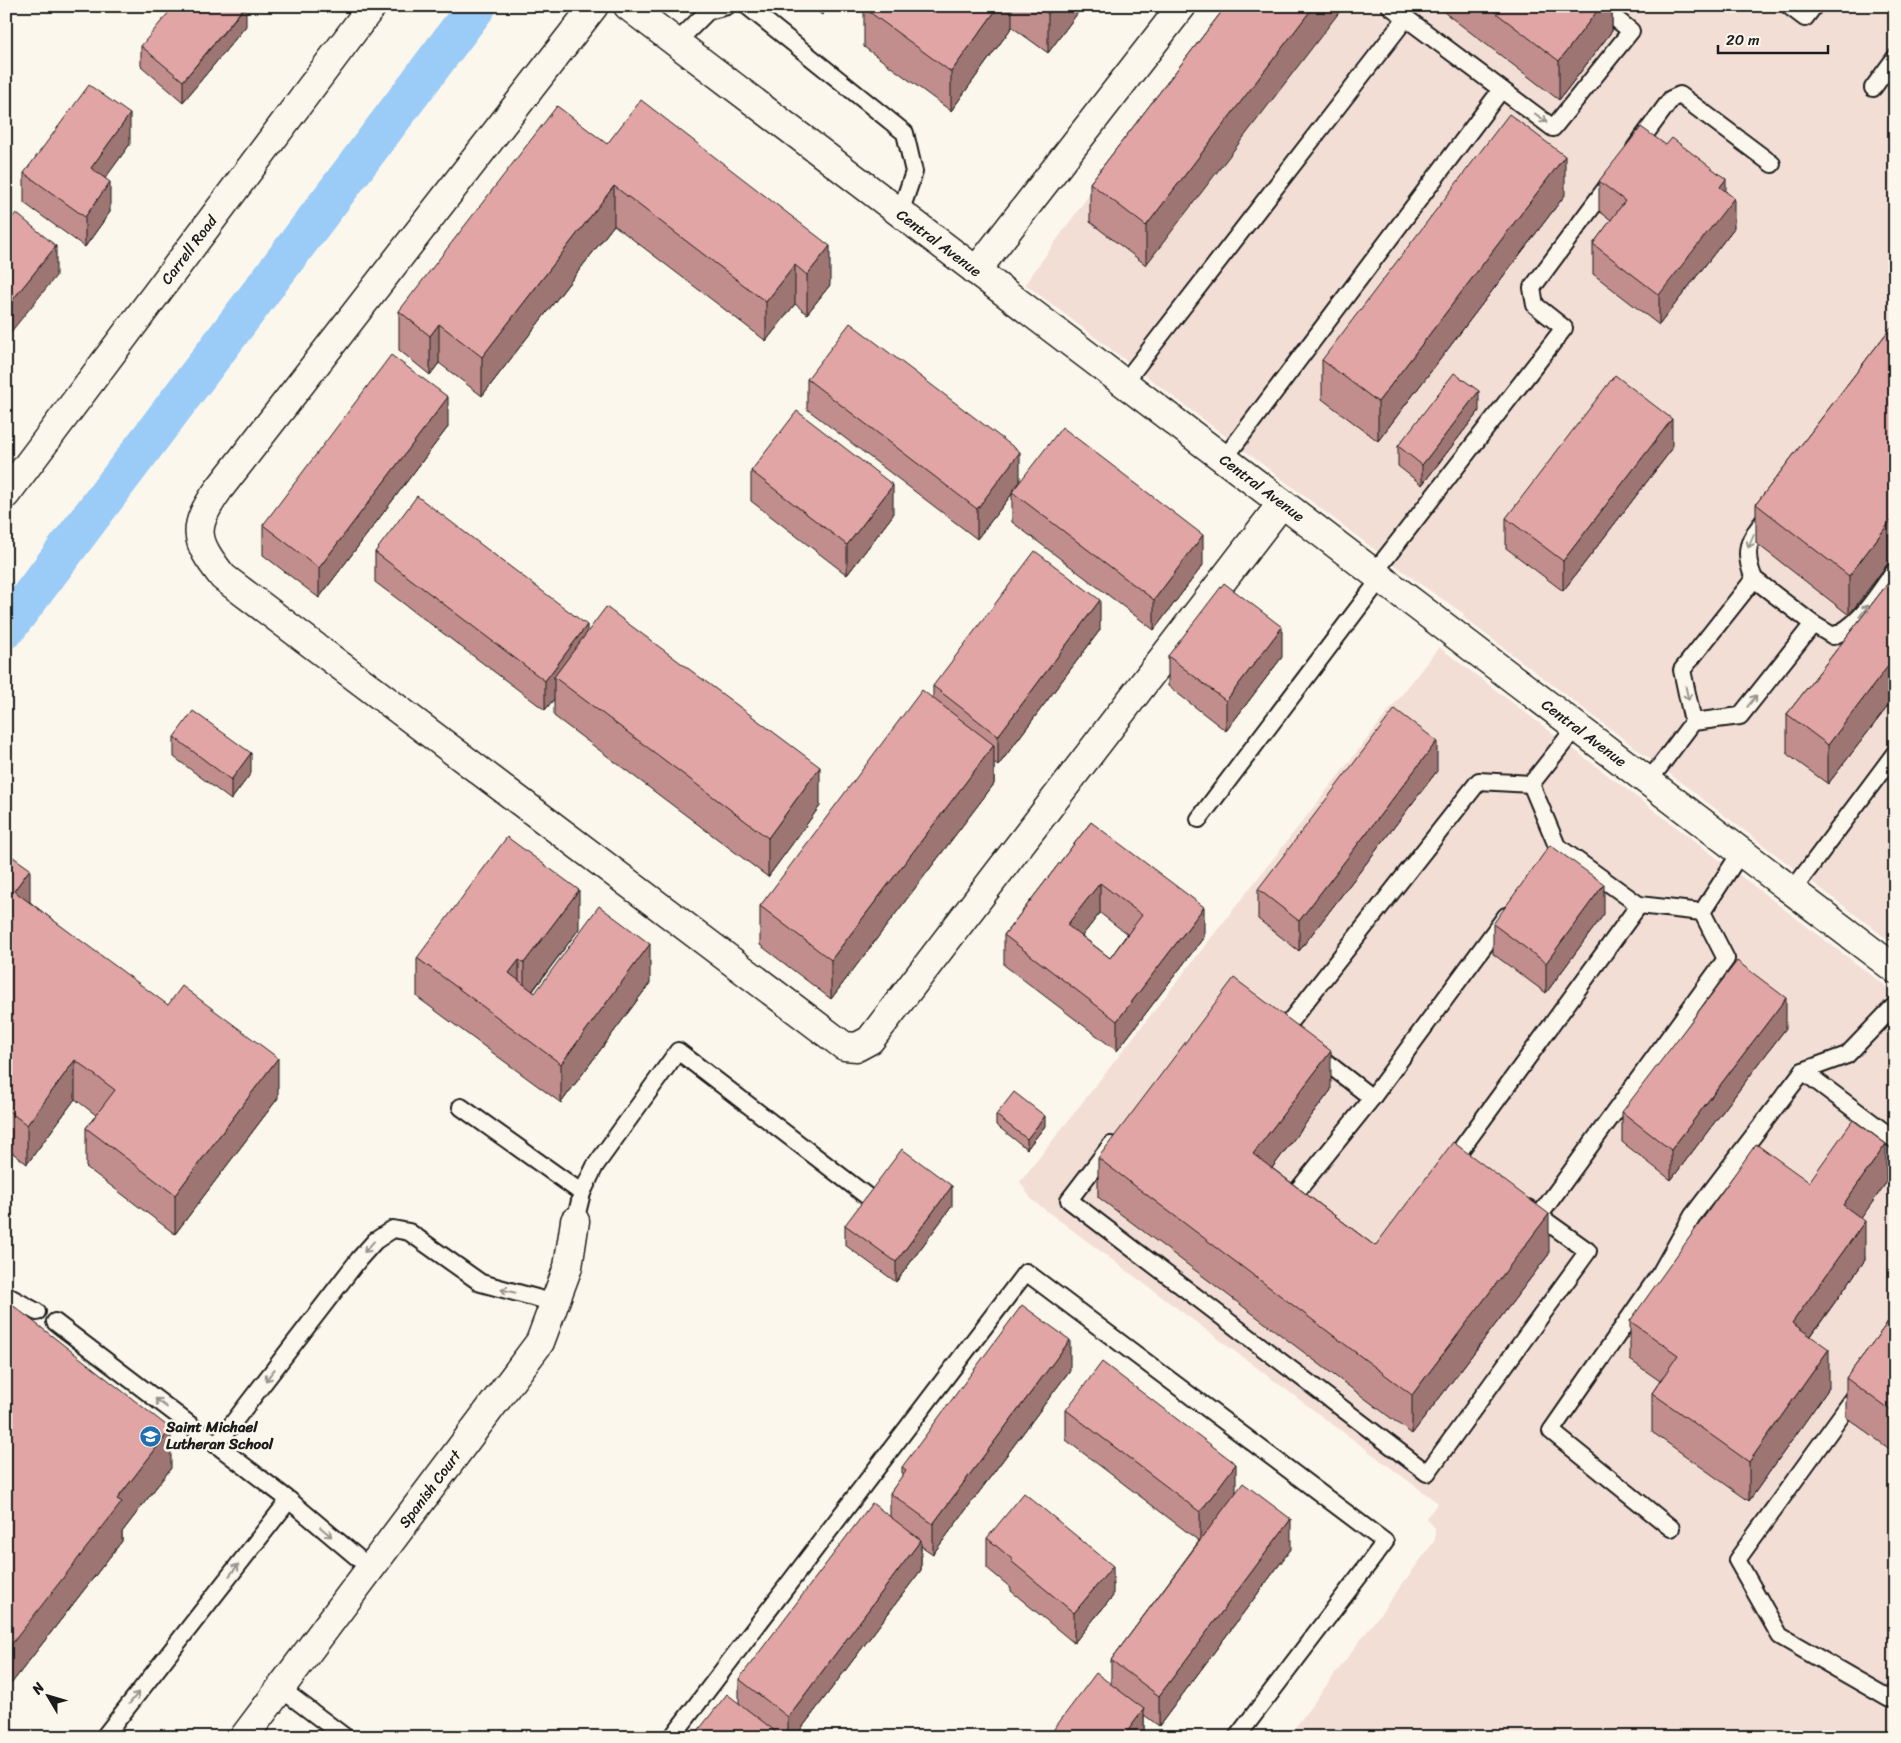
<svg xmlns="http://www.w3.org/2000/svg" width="1901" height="1743" font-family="Sriracha,sans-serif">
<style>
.built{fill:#f3ded6}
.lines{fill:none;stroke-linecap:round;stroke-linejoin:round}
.canal{stroke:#9bcbf7;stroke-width:39}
.lane-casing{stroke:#1c1c1c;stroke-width:20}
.street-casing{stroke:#1c1c1c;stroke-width:31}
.secondary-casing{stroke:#1c1c1c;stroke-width:31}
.lane{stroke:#fbf7ec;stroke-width:16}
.street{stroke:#fbf7ec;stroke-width:28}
.secondary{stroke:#fbf7ec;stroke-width:28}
.wall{fill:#c18e8d;stroke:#1c1c1c;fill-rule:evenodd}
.shaded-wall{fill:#9d7473;stroke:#1c1c1c}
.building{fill:#e0a5a4;stroke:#1c1c1c;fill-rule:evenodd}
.oneway{stroke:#97948e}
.labels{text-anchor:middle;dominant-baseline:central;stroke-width:5;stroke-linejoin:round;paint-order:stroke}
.street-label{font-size:15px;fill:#1c1c1c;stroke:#fbf7ec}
.poi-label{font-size:15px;font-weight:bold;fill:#1c1c1c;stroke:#fbf7ec;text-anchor:start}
</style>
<rect width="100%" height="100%" fill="#fbf7ec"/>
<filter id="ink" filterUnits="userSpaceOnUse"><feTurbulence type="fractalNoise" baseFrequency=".02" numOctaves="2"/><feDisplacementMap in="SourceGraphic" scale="10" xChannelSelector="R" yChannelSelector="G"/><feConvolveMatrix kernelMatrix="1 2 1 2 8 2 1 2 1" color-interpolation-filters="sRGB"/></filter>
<g filter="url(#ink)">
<g class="built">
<polygon points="1225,6 1895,6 1895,945 1463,617 1464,614 1416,581 1025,284"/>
<polygon points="1439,647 1895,993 1895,1737 1288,1737 1433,1543 1435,1539 1435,1528 1426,1518 1438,1503 1032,1200 1020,1182"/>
</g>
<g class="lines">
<polyline class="canal" points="6,629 477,6"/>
<defs>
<g id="lane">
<polyline points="747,6 905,133 914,172 900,213"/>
<polyline points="1390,6 1553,128 1631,31 1600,6"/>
<polyline points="1789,6 1805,18 1814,6"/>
<polyline points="676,43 708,11 727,6"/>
<polyline points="1873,88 1895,58"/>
<polyline points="1635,148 1671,99 1680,95 1772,164"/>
<polyline points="1124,383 1406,18"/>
<polyline points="1224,459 1501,90"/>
<polyline points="1374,573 1564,328 1535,305 1532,288 1612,180"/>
<polyline points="1754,579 1813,624"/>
<path d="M1693,722l-11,-52 72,-91c-13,-32 -4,-40 15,-65"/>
<path d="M1648,782l45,-60 47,-6 73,-92 20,12c28,-11 44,-42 62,-65"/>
<polyline points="1531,784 1557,846 1639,905 1702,912"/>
<polyline points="1199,819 1381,578"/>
<polyline points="1792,891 1895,753"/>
<polyline points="1292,1035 1284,1029 1479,781 1531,784 1576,727"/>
<polyline points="1803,1071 1895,1140"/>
<polyline points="1372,1098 1506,916"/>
<polyline points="461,1107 582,1193"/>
<polyline points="1111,1145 1069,1200 1427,1473 1588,1251 1539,1216"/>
<polyline points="1456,1156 1639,905"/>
<polyline points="1295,1204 1290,1200 1372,1098 1313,1052"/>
<polyline points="1528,1208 1539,1216 1726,959 1702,912 1741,852"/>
<polyline points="575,1221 582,1193 595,1166 678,1051 868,1197"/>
<polyline points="6,1295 37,1312"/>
<polyline points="55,1322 289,1500 104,1737"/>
<polyline points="1859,1391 1737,1560 1780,1636 1888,1698 1895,1692"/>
<polyline points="216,1445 359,1259 375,1241 393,1229 409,1232 481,1283 555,1303"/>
<polyline points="289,1500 370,1568"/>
<polyline points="1671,1528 1551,1431 1661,1272 1693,1215 1803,1071 1847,1055 1895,1005"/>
<polyline points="280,1688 345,1737"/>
<polyline points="672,1737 1026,1272 1385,1542 1237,1737"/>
</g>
<g id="street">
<path d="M594,6l-375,483c-28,39 -25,51 4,88l621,469 13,1 13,-7 412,-537"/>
<polyline points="976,271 1182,6"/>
<polyline points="244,1737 540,1342 568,1267 575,1221"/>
</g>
<g id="secondary">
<polyline points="628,6 1895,969"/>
<polyline points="6,494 372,6"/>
</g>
</defs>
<use href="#lane" class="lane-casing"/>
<use href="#street" class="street-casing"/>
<use href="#secondary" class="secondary-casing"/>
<use href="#lane" class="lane"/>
<use href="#street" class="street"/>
<use href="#secondary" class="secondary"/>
</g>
<g class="wall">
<polygon points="810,6 828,6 822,15"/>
<polygon points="865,6 1077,6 1077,14 1048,53 1012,27 951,111 864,47 864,8"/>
<polygon points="1226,6 1146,265 1090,222 1090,183"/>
<polygon points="1436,6 1612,6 1612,31 1559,100"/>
<polygon points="246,26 183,102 141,66 141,46"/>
<polygon points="1895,93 1895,133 1890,129 1890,99"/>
<polygon points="130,144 105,178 110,212 85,247 24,203 24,173"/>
<polygon points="607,144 830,285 807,314 795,304 766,341 614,225 482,396 439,363 430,375 399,350 399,311"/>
<polygon points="1599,181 1726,191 1734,228 1659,325 1593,274 1593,244 1611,220 1599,211"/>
<polygon points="1565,195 1378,441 1322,399 1322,360"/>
<polygon points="1895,322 1895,554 1849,615 1756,543 1756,504"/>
<polygon points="807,379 1020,481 1203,565 1154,630 1012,522 1012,494 977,539 807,409"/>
<polygon points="1479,411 1422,485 1398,466 1398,446"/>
<polygon points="448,427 319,598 263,555 263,525"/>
<polygon points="1672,449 1563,591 1506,548 1506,518"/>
<polygon points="751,471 893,515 847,575 751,501"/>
<polygon points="375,552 587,633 820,806 768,877 554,716 554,699 545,710 375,582"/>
<polygon points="1895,574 1895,697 1828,784 1787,754 1787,714"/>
<polygon points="1100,630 998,766 994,763 994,784 831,999 760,945 760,906 933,698 933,686"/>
<polygon points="1168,656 1282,657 1226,731 1168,686"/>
<polygon points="174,737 251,773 231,800 174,757"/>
<polygon points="1437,771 1299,951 1258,919 1258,889"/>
<path d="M1091,822l113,115 -87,114 -113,-86v-30zM1100,913l27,21 -17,24 -28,-22z"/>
<polygon points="6,852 30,902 278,1098 175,1234 86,1167 86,1128 96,1115 75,1099 27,1164 6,1148"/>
<polygon points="1604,914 1546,993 1493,954 1493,924"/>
<polygon points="579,929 533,991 535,993 650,983 561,1103 417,997 417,958"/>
<polygon points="1786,1028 1671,1180 1622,1142 1622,1112"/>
<polygon points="1331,1090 1272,1168 1375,1246 1549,1254 1412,1434 1098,1197 1098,1158"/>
<polygon points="996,1115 1045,1126 1027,1149 996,1125"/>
<polygon points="1809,1182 1886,1183 1861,1218 1865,1260 1811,1336 1829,1388 1749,1501 1652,1432 1652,1393 1660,1381 1630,1360 1630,1321"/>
<polygon points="952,1206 896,1282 845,1245 845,1225"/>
<polygon points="6,1300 171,1468 122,1532 122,1541 11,1684 6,1680"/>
<polygon points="1895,1313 1895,1453 1846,1417 1846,1378"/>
<polygon points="1070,1370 933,1554 921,1546 921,1570 795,1737 693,1737 739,1703 739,1679 890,1517 890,1493 902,1477 902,1467"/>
<polygon points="1066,1410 1236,1492 1291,1549 1159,1726 1144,1715 1144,1737 1111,1684 1111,1660 1199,1541 1066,1440"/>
<polygon points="987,1538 1113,1596 1074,1643 1011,1591 1011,1588 987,1568"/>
</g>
<g class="shaded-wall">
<polygon points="246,6 246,26 183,102 183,81"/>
<polygon points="822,6 828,6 822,15"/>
<polygon points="999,6 1012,6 1012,27 951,111 951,72"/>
<polygon points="1054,6 1077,6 1077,14 1048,53 1048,14"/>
<polygon points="1314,6 1344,6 1146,265 1146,226"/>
<polygon points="1601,6 1612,6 1612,31 1559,100 1559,61"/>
<polygon points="130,114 130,144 91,198 91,168"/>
<polygon points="1565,156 1565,195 1378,441 1378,402"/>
<polygon points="1726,179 1726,208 1734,198 1734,228 1659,325 1659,295 1720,187"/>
<polygon points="110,182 110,212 85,247 85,217"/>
<polygon points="614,186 614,225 482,396 482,357"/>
<polygon points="56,246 56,276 6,338 6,308"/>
<polygon points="830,246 830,285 807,314 807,275"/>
<polygon points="795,265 795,304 766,341 766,302"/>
<polygon points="439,324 439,363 430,375 430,336"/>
<polygon points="1479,391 1479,411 1422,485 1422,465"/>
<polygon points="448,397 448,427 319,598 319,568"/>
<polygon points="1672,419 1672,449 1563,591 1563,561"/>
<polygon points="1020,452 1020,482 1012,492 1012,494 977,539 977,509"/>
<polygon points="893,485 893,515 847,575 847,545"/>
<polygon points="1895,515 1895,554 1849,615 1849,576"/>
<polygon points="1203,535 1203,565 1154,630 1154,600"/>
<polygon points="1100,600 1100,630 998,766 998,736"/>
<polygon points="587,625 587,655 554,677 554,699 545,710 545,681"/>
<polygon points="1282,627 1282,657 1226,731 1226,701"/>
<polygon points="1895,657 1895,697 1828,784 1828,745"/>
<polygon points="1437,741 1437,771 1299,951 1299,921"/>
<polygon points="994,745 994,784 831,999 831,960"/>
<polygon points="251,753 251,773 231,800 231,780"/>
<polygon points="820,767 820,806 768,877 768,838"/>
<polygon points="30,869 30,909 14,891"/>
<polygon points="1100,883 1100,913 1067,955 1067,925"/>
<polygon points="1604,884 1604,914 1546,993 1546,963"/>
<polygon points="579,890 579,929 524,1002 524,963"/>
<polygon points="1204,907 1204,937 1117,1051 1117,1021"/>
<polygon points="650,944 650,983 561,1103 561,1064"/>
<polygon points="519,960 519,999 509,973"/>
<polygon points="1786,998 1786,1028 1671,1180 1671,1150"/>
<polygon points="1331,1051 1331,1090 1253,1193 1253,1154"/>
<polygon points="278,1058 278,1098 175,1234 175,1195"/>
<polygon points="75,1060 75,1099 27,1164 27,1125"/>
<polygon points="1045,1116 1045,1126 1027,1149 1027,1139"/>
<polygon points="1886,1144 1886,1183 1843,1244 1843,1205"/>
<polygon points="952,1186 952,1206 896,1282 896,1262"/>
<polygon points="1549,1214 1549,1254 1412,1434 1412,1395"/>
<polygon points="1865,1221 1865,1260 1792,1362 1792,1323"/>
<polygon points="1070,1340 1070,1370 933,1554 933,1524"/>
<polygon points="1829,1349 1829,1388 1749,1501 1749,1462"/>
<polygon points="171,1429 171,1468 122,1532 122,1541 11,1684 11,1645 117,1499"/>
<polygon points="1236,1464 1236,1494 1200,1542 1200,1512"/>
<polygon points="1291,1519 1291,1549 1159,1726 1159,1696"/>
<polygon points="921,1540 921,1570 795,1737 788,1737 788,1717"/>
<polygon points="1113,1566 1113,1596 1074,1643 1074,1613"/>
<polygon points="1144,1709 1144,1737 1123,1737"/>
<polygon points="775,1731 775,1737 770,1737"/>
</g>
<g class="building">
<polygon points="174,6 245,6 183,81 141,46"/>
<polygon points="865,6 999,6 951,72 864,8"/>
<polygon points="1037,6 1054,6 1048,14"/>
<polygon points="1226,6 1314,6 1146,226 1090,183"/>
<polygon points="1487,6 1601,6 1559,61"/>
<polygon points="89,85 130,114 91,168 110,182 85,217 24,173"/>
<polygon points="1895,93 1895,103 1890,99"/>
<polygon points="641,100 830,246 807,275 795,265 766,302 614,186 482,357 439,324 430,336 399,311 557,106 607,144"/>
<polygon points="1509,114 1565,156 1378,402 1322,360"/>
<polygon points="1641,127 1666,145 1672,138 1726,179 1720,187 1734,198 1659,295 1593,244 1625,201 1599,181"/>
<polygon points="16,213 56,246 6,308 6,225"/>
<polygon points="1895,322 1895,515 1849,576 1756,504"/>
<polygon points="850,323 1020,452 977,509 807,379"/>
<polygon points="391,355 448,397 319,568 263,525"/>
<polygon points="1454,373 1479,391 1422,465 1398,446"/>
<polygon points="1615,375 1672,419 1563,561 1506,518"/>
<polygon points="797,411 893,485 847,545 751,471"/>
<polygon points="1062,427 1203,535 1154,600 1012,492"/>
<polygon points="417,496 587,625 545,681 375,552"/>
<polygon points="1035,551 1100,600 998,736 933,686"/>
<polygon points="1895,574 1895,657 1828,745 1787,714"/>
<polygon points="1224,583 1282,627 1226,701 1168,656"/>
<polygon points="606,607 820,767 768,838 554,677"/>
<polygon points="922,690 994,745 831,960 760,906"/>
<polygon points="1395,709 1437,741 1299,921 1258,889"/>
<polygon points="193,711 251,753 231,780 174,737"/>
<path d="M1091,822l113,85 -87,114 -113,-86zM1100,883l42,32 -32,43 -43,-33z"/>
<polygon points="507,837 579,890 524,963 519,960 509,973 535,993 599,906 650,944 561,1064 417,958"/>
<polygon points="1550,845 1604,884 1546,963 1493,924"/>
<polygon points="6,852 30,869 14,891 168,1005 182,986 278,1058 175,1195 86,1128 115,1090 75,1060 27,1125 6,1109"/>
<polygon points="1737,961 1786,998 1671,1150 1622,1112"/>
<polygon points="1234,978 1331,1051 1253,1154 1375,1246 1453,1142 1549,1214 1412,1395 1098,1158"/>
<polygon points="1014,1092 1045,1116 1027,1139 996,1115"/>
<polygon points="1853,1120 1886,1144 1843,1205 1865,1221 1792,1323 1829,1349 1749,1462 1652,1393 1678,1355 1630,1321 1756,1144 1809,1182"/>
<polygon points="902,1149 952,1186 896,1262 845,1225"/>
<polygon points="6,1300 171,1429 117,1499 122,1502 11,1645 6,1641"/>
<polygon points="1022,1305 1070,1340 933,1524 890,1493 906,1470 902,1467"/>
<polygon points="1895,1313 1895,1414 1846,1378"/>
<polygon points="1102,1362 1236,1464 1200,1512 1066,1410"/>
<polygon points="1243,1483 1291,1519 1159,1696 1111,1660"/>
<polygon points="1024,1493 1113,1566 1074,1613 1011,1561 1013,1560 987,1538"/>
<polygon points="872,1503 921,1540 788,1717 739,1679"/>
<polygon points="1096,1673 1144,1709 1123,1737 1048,1737"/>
<polygon points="727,1694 775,1731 770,1737 693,1737"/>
</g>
<defs><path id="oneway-shaft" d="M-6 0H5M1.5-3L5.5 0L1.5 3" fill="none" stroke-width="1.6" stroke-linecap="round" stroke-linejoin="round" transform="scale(1.25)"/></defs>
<g class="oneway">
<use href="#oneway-shaft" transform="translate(1541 118) rotate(36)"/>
<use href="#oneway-shaft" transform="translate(1751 541) rotate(113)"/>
<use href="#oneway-shaft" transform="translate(1864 611) rotate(-52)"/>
<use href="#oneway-shaft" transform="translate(1687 693) rotate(78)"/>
<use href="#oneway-shaft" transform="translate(1752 701) rotate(-52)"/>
<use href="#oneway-shaft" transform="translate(369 1247) rotate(132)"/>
<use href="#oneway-shaft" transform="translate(508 1291) rotate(-166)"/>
<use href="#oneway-shaft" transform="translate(270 1375) rotate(128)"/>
<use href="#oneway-shaft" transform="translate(161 1403) rotate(-143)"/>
<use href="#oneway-shaft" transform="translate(326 1532) rotate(40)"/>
<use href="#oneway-shaft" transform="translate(234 1570) rotate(-52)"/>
<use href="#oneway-shaft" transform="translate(134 1698) rotate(-52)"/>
</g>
</g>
<defs>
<symbol id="school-disc" viewBox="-11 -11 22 22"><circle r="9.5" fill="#1f6fb2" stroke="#fbf7ec"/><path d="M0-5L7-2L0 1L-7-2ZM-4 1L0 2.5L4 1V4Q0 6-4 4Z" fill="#fff"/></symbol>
</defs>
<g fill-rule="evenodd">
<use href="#school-disc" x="138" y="1424" width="25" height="25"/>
</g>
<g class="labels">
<g class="street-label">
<text transform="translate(939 243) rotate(37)">Central Avenue</text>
<text transform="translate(189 250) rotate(-53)">Carrell Road</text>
<text transform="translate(1262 488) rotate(37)">Central Avenue</text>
<text transform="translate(1584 733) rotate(37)">Central Avenue</text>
<text transform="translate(430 1489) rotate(-53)">Spanish Court</text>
</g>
<g class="poi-label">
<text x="166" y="1427">Saint Michael<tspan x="166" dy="17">Lutheran School</tspan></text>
</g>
</g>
<rect width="1901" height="1743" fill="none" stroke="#fbf7ec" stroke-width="25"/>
<rect x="12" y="12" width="1876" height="1718" fill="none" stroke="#1c1c1c" stroke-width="2" filter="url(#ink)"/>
<g transform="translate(48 1696) rotate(308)" stroke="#fbf7ec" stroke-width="4" paint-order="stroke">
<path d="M0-4L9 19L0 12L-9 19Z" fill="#1c1c1c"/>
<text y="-8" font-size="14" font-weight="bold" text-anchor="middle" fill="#1c1c1c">N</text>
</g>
<path d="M1718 45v8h110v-8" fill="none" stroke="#1c1c1c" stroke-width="2.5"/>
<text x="1726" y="45" font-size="15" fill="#1c1c1c" stroke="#fbf7ec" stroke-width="4" paint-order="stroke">20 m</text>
</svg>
